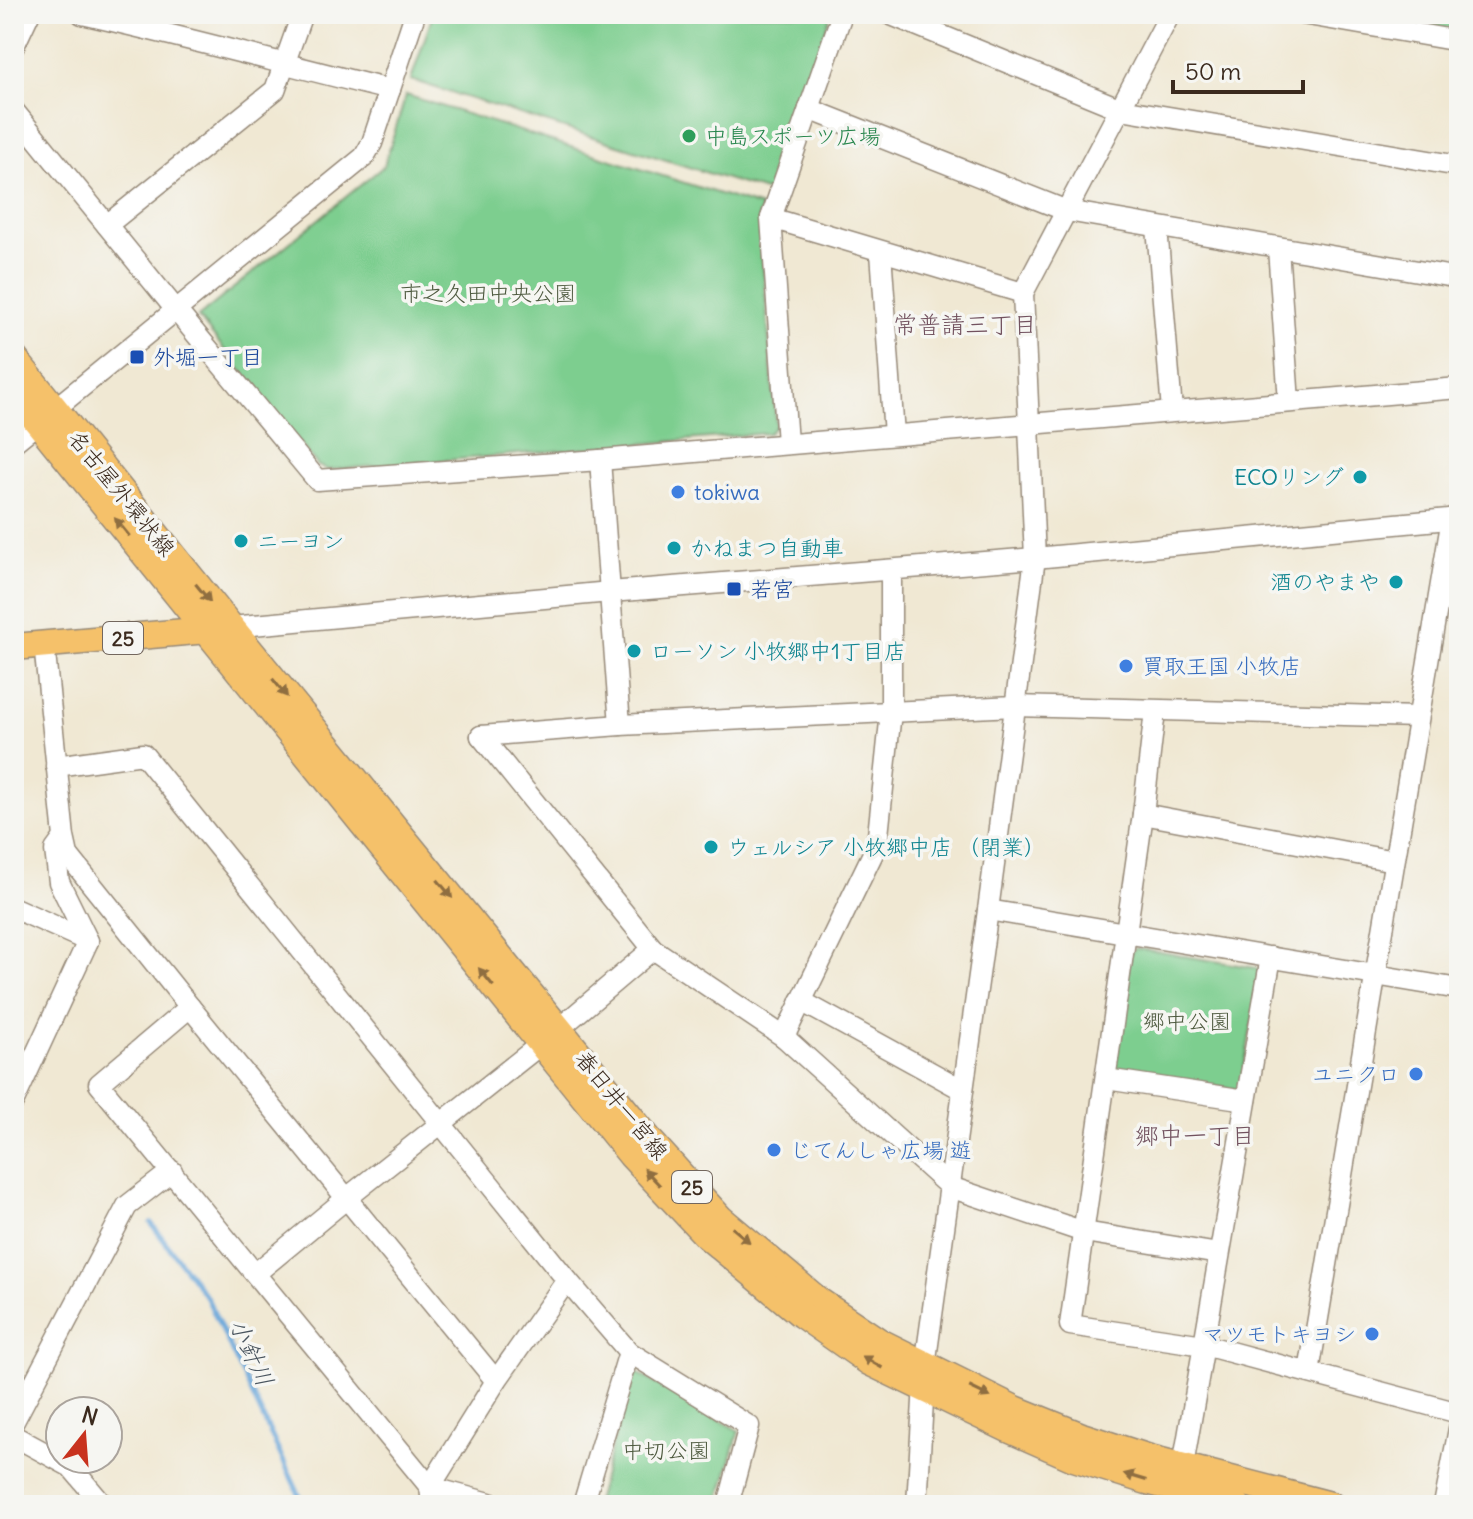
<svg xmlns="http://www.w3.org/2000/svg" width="1473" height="1519" font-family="Delius,'Klee One',sans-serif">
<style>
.green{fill:#7dce8f;stroke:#5c7c56;stroke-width:2}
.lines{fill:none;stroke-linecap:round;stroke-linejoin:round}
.stream{stroke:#67a6d9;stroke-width:5}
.minor-casing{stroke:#968978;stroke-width:23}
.major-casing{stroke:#968978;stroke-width:29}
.minor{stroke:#fff;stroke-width:20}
.major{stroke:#f5c16b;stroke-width:26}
.oneway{fill:#8f6e41}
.leisure-dot{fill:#2e9e5b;stroke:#f6f6f2;stroke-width:3}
.transit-dot{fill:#1a4fb4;stroke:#f6f6f2;stroke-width:3}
.culture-dot{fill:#0f9aa8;stroke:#f6f6f2;stroke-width:3}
.shop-dot{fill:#3f7fe0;stroke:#f6f6f2;stroke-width:3}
.labels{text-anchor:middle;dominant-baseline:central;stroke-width:7;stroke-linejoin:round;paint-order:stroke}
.shield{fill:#f6f6f2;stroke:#73675e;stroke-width:2}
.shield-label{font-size:20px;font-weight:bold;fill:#3b2a1e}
.leisure-label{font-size:22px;fill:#27864d;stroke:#f6f6f2;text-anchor:start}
.park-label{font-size:22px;fill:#4f5b40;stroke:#f6f6f2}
.transit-label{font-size:22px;fill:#164399;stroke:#f6f6f2;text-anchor:start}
.culture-label{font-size:22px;fill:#0d838f;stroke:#f6f6f2;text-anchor:start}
.shop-label{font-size:22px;fill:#366cbe;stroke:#f6f6f2;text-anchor:start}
.street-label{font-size:22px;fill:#3b2a1e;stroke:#f6f6f2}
.neighbourhood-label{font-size:24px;fill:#72525f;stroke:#f6f6f2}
.water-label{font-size:24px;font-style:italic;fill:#4a555f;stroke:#f6f6f2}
</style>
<rect width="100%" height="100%" fill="#f6f6f2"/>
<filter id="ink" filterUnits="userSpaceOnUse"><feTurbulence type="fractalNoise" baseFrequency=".0125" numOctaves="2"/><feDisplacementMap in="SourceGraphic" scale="16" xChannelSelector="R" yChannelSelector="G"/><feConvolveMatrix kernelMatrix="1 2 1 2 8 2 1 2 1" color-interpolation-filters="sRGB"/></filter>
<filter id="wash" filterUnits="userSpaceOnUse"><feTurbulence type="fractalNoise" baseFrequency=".006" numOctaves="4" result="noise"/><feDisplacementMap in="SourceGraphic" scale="32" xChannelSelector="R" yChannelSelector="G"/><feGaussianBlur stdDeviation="1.8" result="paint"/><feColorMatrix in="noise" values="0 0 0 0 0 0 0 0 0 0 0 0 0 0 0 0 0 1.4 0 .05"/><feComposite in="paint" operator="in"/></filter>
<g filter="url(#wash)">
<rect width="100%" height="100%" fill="#f0e8d3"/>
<g class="green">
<polygon points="433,14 831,14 768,192 411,80"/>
<polygon points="1354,14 1459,14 1459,34"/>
<polygon points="406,95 761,207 759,216 776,426 769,433 328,470 318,466 198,317 384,166"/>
<polygon points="1136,948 1256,968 1261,974 1240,1090 1119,1074 1115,1068 1130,953"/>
<polygon points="634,1371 739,1431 718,1505 595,1505"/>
</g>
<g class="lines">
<polyline class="stream" points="151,1223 207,1298 304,1505"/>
</g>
</g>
<g filter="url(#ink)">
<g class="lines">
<defs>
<g id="minor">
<path d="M82,14c103,23 205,51 308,76"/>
<polyline points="889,14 1121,109 1459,166"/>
<polyline points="1302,14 1459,41"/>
<polyline points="14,46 29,14"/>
<polyline points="809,109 1067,211 1459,278"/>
<polyline points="14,111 176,310 317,480 600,460 1459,388"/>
<polyline points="771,218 1023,293"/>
<polyline points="107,225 275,90 302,14"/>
<polyline points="1157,227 1172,411"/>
<polyline points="1278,248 1289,402"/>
<polyline points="881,252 894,435"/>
<polyline points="14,442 364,157 372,143 415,14"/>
<polyline points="787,443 771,218 842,14"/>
<polyline points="600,460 620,725"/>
<polyline points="231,627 610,592 1035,558 1459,518"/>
<polyline points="44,644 64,837 68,855 190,1007 496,1381"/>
<polyline points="1155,711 1143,814 1070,1325 1204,1345 1459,1413"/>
<polyline points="481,736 620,725 1015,706 1418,717"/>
<polyline points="481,736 653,949 784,1037 950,1187 1084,1232 1219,1254"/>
<polyline points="56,766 143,754 567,1280 629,1352 749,1426 728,1505"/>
<polyline points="1143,814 1394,861"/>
<polyline points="63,839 55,850 59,882 88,941"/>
<polyline points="14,908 88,941 14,1101"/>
<polyline points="988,910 1459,989"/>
<polyline points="801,1001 963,1090"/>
<polyline points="190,1007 99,1084 430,1487 497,1505"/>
<polyline points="784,1037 877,845 891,712 891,570"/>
<polyline points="1106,1079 1246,1100"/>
<polyline points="256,1273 347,1198 541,1044 653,949"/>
<polyline points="1309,1372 1452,518"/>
<polyline points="14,1421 127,1206 172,1171"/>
<polyline points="14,1436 71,1467 103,1505"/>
<polyline points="1183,1466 1271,957"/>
<polyline points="432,1505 430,1487 496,1381 567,1280"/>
<polyline points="583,1505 629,1352"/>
<polyline points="917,1505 925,1366 988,910 1035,558 1023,293 1170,14"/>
<polyline points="1444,1505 1459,1429"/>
</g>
<g id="major">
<polyline points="14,358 231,627 652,1143 720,1218 819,1301 880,1342 1015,1409 1082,1436 1150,1458 1331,1505"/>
<polyline points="14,393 631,1155 707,1236 802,1315 869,1362 1006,1428 1074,1458 1147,1481 1237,1505"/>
<polyline points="14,647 219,629"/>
</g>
</defs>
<use href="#minor" class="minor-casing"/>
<use href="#major" class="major-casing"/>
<use href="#minor" class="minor"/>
<use href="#major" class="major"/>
</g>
<defs><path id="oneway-solid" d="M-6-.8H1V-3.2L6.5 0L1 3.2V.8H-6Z" transform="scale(2)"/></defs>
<g class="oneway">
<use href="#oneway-solid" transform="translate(122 527) rotate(-129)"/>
<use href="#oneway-solid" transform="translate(203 593) rotate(51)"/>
<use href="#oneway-solid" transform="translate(280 688) rotate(51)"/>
<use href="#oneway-solid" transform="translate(445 889) rotate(51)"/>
<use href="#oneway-solid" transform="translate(486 977) rotate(-129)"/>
<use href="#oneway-solid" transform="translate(652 1177) rotate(-133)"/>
<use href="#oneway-solid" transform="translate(741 1235) rotate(40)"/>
<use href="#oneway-solid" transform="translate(872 1362) rotate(-150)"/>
<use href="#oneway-solid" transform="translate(980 1392) rotate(26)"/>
<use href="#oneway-solid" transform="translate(1135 1477) rotate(-163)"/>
</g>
</g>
<circle class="leisure-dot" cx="689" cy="136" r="8"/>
<g class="transit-dot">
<rect x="129" y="349" width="16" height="16" rx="4"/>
<rect x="726" y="581" width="16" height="16" rx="4"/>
</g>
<g class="culture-dot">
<circle cx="1360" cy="477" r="8"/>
<circle cx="241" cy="541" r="8"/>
<circle cx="674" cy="548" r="8"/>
<circle cx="1396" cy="582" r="8"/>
<circle cx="634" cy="651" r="8"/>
<circle cx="711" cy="847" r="8"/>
</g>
<g class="shop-dot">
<circle cx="678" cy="492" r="8"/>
<circle cx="1126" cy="666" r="8"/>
<circle cx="1416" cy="1074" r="8"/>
<circle cx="774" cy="1150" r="8"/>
<circle cx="1372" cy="1334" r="8"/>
</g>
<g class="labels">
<g class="shield">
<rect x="103" y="622" width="40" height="32" rx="6"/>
<rect x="672" y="1171" width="40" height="32" rx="6"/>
</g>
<g class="shield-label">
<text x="123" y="638">25</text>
<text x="692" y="1187">25</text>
</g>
<g class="leisure-label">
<text x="705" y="136">中島スポーツ広場</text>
</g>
<g class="park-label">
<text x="488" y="293">市之久田中央公園</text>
<text x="1187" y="1021">郷中公園</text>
<text x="666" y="1450">中切公園</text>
</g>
<g class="transit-label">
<text x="153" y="357">外堀一丁目</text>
<text x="750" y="589">若宮</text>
</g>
<g class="culture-label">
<text x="1344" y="477" text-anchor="end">ECOリング</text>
<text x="257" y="541">ニーヨン</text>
<text x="690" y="548">かねまつ自動車</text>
<text x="1380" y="582" text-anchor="end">酒のやまや</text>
<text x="650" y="651">ローソン 小牧郷中1丁目店</text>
<text x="727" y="847">ウェルシア 小牧郷中店 （閉業）</text>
</g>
<g class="shop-label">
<text x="694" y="492">tokiwa</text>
<text x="1142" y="666">買取王国 小牧店</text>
<text x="1400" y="1074" text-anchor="end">ユニクロ</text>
<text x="790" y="1150">じてんしゃ広場 遊</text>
<text x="1356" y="1334" text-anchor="end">マツモトキヨシ</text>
</g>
<g class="street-label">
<text transform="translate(122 493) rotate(51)">名古屋外環状線</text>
<text transform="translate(622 1105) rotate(51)">春日井一宮線</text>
</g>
<g class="neighbourhood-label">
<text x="965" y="324">常普請三丁目</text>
<text x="1195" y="1135">郷中一丁目</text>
</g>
<g class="water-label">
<text transform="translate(252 1352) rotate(65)">小針川</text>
</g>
</g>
<rect width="1473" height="1519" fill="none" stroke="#f6f6f2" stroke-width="48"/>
<g transform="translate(84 1435) rotate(17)"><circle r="38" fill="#f6f6f2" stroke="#aba49d" stroke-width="2"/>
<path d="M0-6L14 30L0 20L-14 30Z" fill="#c8321e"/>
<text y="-12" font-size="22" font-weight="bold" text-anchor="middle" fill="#3b2a1e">N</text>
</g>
<path d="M1173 80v12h130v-12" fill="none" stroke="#3b2a1e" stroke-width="4"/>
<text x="1185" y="80" font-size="24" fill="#3b2a1e" stroke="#f6f6f2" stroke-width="6" paint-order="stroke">50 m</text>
</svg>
